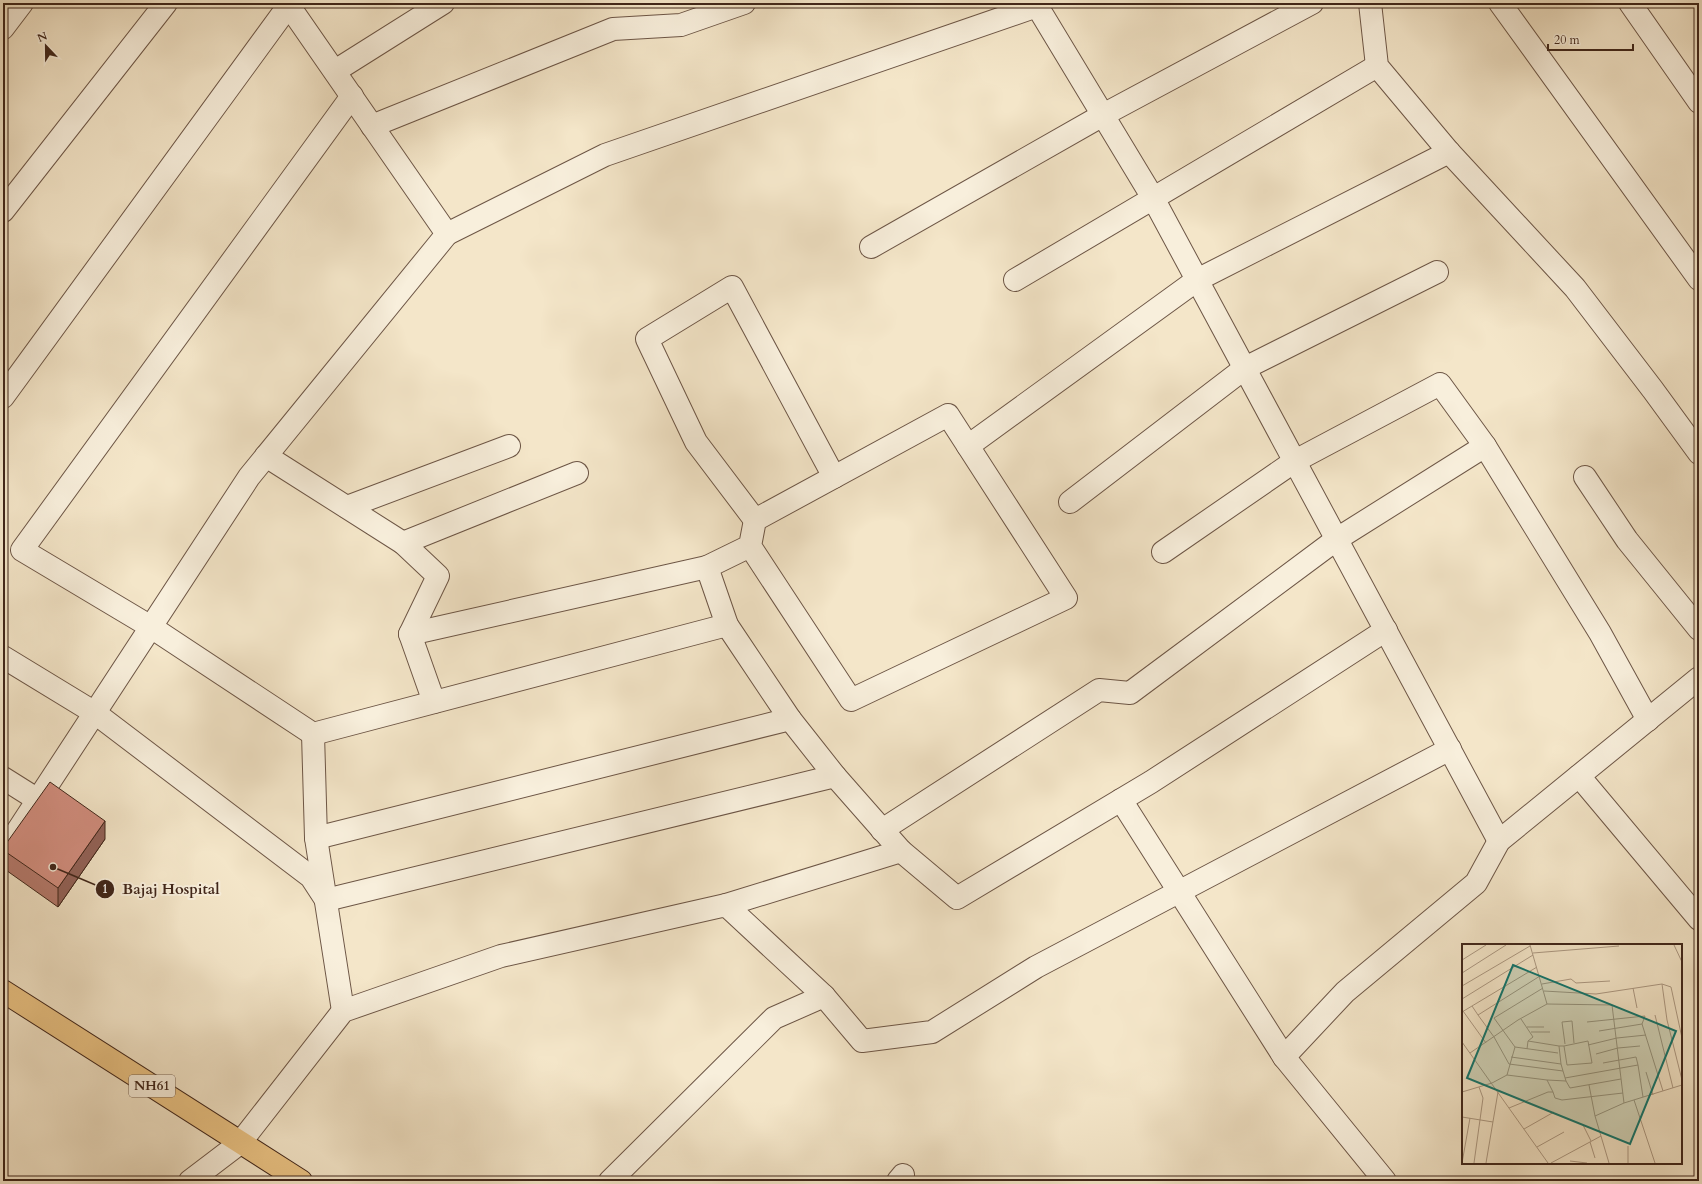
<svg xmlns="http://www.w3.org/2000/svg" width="1702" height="1184" font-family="Cardo,serif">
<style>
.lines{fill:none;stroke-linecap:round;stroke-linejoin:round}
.street-casing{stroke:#6d5646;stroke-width:24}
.primary-casing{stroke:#40261a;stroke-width:24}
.street{stroke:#f8efdc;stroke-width:22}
.primary{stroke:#eac384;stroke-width:22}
.wall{fill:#b57a6d;stroke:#40261a}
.shaded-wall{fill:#936359;stroke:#40261a}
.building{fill:#d28e7f;stroke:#40261a}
.labels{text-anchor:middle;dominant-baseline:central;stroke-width:4;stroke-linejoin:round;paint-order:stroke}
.shield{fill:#f8efdc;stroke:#776254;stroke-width:1}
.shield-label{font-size:13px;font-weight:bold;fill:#40261a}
.inset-road{fill:none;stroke:#ac9983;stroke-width:1}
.view{fill:#0f766e;fill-opacity:0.15;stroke:#0f766e;stroke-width:2}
.inset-edge{fill:none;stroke:#40261a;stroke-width:2}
.leader{fill:none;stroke:#40261a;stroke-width:1.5}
.callout-dot{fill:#40261a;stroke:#f8efdc;stroke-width:1.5}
.mark-label{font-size:12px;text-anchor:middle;font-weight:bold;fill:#fff}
.callout-label{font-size:15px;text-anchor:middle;font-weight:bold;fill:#40261a;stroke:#f8efdc;stroke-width:4;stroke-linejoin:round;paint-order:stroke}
</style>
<rect width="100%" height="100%" fill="#f4e6c9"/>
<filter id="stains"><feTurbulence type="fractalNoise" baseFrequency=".005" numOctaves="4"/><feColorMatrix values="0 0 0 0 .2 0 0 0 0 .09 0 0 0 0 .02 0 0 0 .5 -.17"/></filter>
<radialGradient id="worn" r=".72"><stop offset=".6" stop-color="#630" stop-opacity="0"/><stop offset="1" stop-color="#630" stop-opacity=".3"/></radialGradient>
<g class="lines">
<defs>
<g id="street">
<polyline points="287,3 447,234 605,155 1037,6 1153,198 1499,841"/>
<polyline points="1370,3 1377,66 1449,152 1575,288 1653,390 1699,453"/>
<polyline points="1500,3 1699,279"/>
<polyline points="1630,3 1699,102"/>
<polyline points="3,28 22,3"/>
<polyline points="335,71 443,3"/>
<polyline points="352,96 22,550 151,627 313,734 727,625"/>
<polyline points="372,126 613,29 681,25 744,3"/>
<polyline points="3,211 166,3"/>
<polyline points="871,247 1103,115 1312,3"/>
<polyline points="1015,280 1377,66"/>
<polyline points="3,397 289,5"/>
<polyline points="968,446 1197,280 1449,152"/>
<polyline points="266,456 403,543 438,576 410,634 434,702"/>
<polyline points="1585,477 1627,540 1699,629"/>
<polyline points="1070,502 1245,368 1437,272"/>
<polyline points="347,507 509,446"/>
<polyline points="755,520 696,442 647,339 732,287 834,477"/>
<polyline points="403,543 577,473"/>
<polyline points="750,546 755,520 948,415 1066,598 851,700 750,546 707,567 727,625 790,719"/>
<polyline points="1163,552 1295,461 1440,384 1485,446"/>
<polyline points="410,634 707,567"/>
<polyline points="3,657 95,713 311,877 326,900 835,776 790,719 316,838"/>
<polyline points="313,734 316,838 343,1011"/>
<polyline points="1579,776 1699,919"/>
<polyline points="3,778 38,800"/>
<polyline points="1121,800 1284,1057"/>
<polyline points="882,830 1099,690 1130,693 1337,539 1485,446 1600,633 1648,720"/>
<polyline points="901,851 957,898 1151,782 1386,630"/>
<polyline points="3,853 249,477 447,234"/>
<polyline points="726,905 901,851 835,776"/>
<polyline points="190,1181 240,1143 343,1011 501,956 726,905 824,996"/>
<polyline points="610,1181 774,1018 824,996 862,1041 932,1032 1036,967 1450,749"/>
<polyline points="898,1181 903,1175"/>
<polyline points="1385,1181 1284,1057 1345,992 1476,883 1499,841 1699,678"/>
</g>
<polyline id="primary" points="3,991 301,1181"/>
</defs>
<use href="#street" class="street-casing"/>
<use href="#primary" class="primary-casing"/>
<use href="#street" class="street"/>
<use href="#primary" class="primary"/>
</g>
<polygon class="wall" points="105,839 58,907 3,868 3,848"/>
<polygon class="shaded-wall" points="105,821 105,839 58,907 58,888"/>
<polygon class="building" points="50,782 105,821 58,888 3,850 3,848"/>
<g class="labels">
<rect class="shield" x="129" y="1075" width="46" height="22" rx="3"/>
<g class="shield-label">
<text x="152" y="1086">NH61</text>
</g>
</g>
<g transform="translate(1462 944)">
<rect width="220" height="220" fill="#f4e6c9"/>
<path class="inset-road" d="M68,1l17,59 65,1 12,98M212,1l8,17M71,9l86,-7M0,16l24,-15M0,29l44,-28M80,40l29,-5 5,4 34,-2M200,40l5,36 15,60M0,42l68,-40M81,44l-49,30 21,29 43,6M171,44l4,20M82,47l52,3 66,-10 9,3 11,51M0,55l71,-44M10,62l6,9 62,-39M1,67l23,32M0,68l75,-45M16,71l16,22 15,27 54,7 -2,-7 -50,-7M193,71l18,73M59,75l12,18 -5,4 -1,8M125,78l58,-6 -3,8 21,67M65,83h17M137,87l43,-7M69,88h19M66,97l31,5M0,98l86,121M103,100l-3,-22 10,-1 2,22M126,101l29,-7 29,-3M8,109l48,-33 29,-16M134,110l22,-6 22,-2M141,119l33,-6 2,8M99,120l-2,-18h5l3,19 25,-2 -4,-22 -24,5M184,128l7,23M45,131l8,-28M103,134l73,-13 5,32M85,136l19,1 -3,-10M104,137l4,7 51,-9M127,141l6,31M0,148l30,-9 15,-8 40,5 6,12M172,156l21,63M47,164l39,-16h5l2,6 7,2 61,-7M0,173l31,5M121,181l8,16M62,185l30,-17M128,198l5,16M75,203l27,-15M108,217l17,2M0,219l8,-45M12,219l9,-65 -4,-11M24,219l12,-71M89,219l50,-27M147,219l-14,-47 29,-13 58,-18M166,219v-17"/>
<path class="view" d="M51,21l163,66 -46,113 -163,-66z"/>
<rect width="220" height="220" class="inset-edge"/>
</g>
<path class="leader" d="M53 867L105 889"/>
<g class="callout-dot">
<circle cx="53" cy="867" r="4"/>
<circle cx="105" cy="889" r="10"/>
</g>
<g class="mark-label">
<text x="105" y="893">1</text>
</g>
<g class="callout-label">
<text x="171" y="894">Bajaj Hospital</text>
</g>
<rect width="1702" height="1184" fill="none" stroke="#f4e6c9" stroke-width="16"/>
<rect x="4" y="4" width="1694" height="1176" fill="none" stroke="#40261a" stroke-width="2"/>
<rect x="8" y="8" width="1686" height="1168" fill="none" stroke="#40261a"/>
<g transform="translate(46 46) rotate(338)" stroke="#f8efdc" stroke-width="3" paint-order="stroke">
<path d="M0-3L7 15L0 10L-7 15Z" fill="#40261a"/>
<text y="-6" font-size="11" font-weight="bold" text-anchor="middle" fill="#40261a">N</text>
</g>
<path d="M1548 44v6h85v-6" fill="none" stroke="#40261a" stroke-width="2"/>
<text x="1554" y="44" font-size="12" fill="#40261a" stroke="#f8efdc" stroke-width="3" paint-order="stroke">20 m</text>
<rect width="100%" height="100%" filter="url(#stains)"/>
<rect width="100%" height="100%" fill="url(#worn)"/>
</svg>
